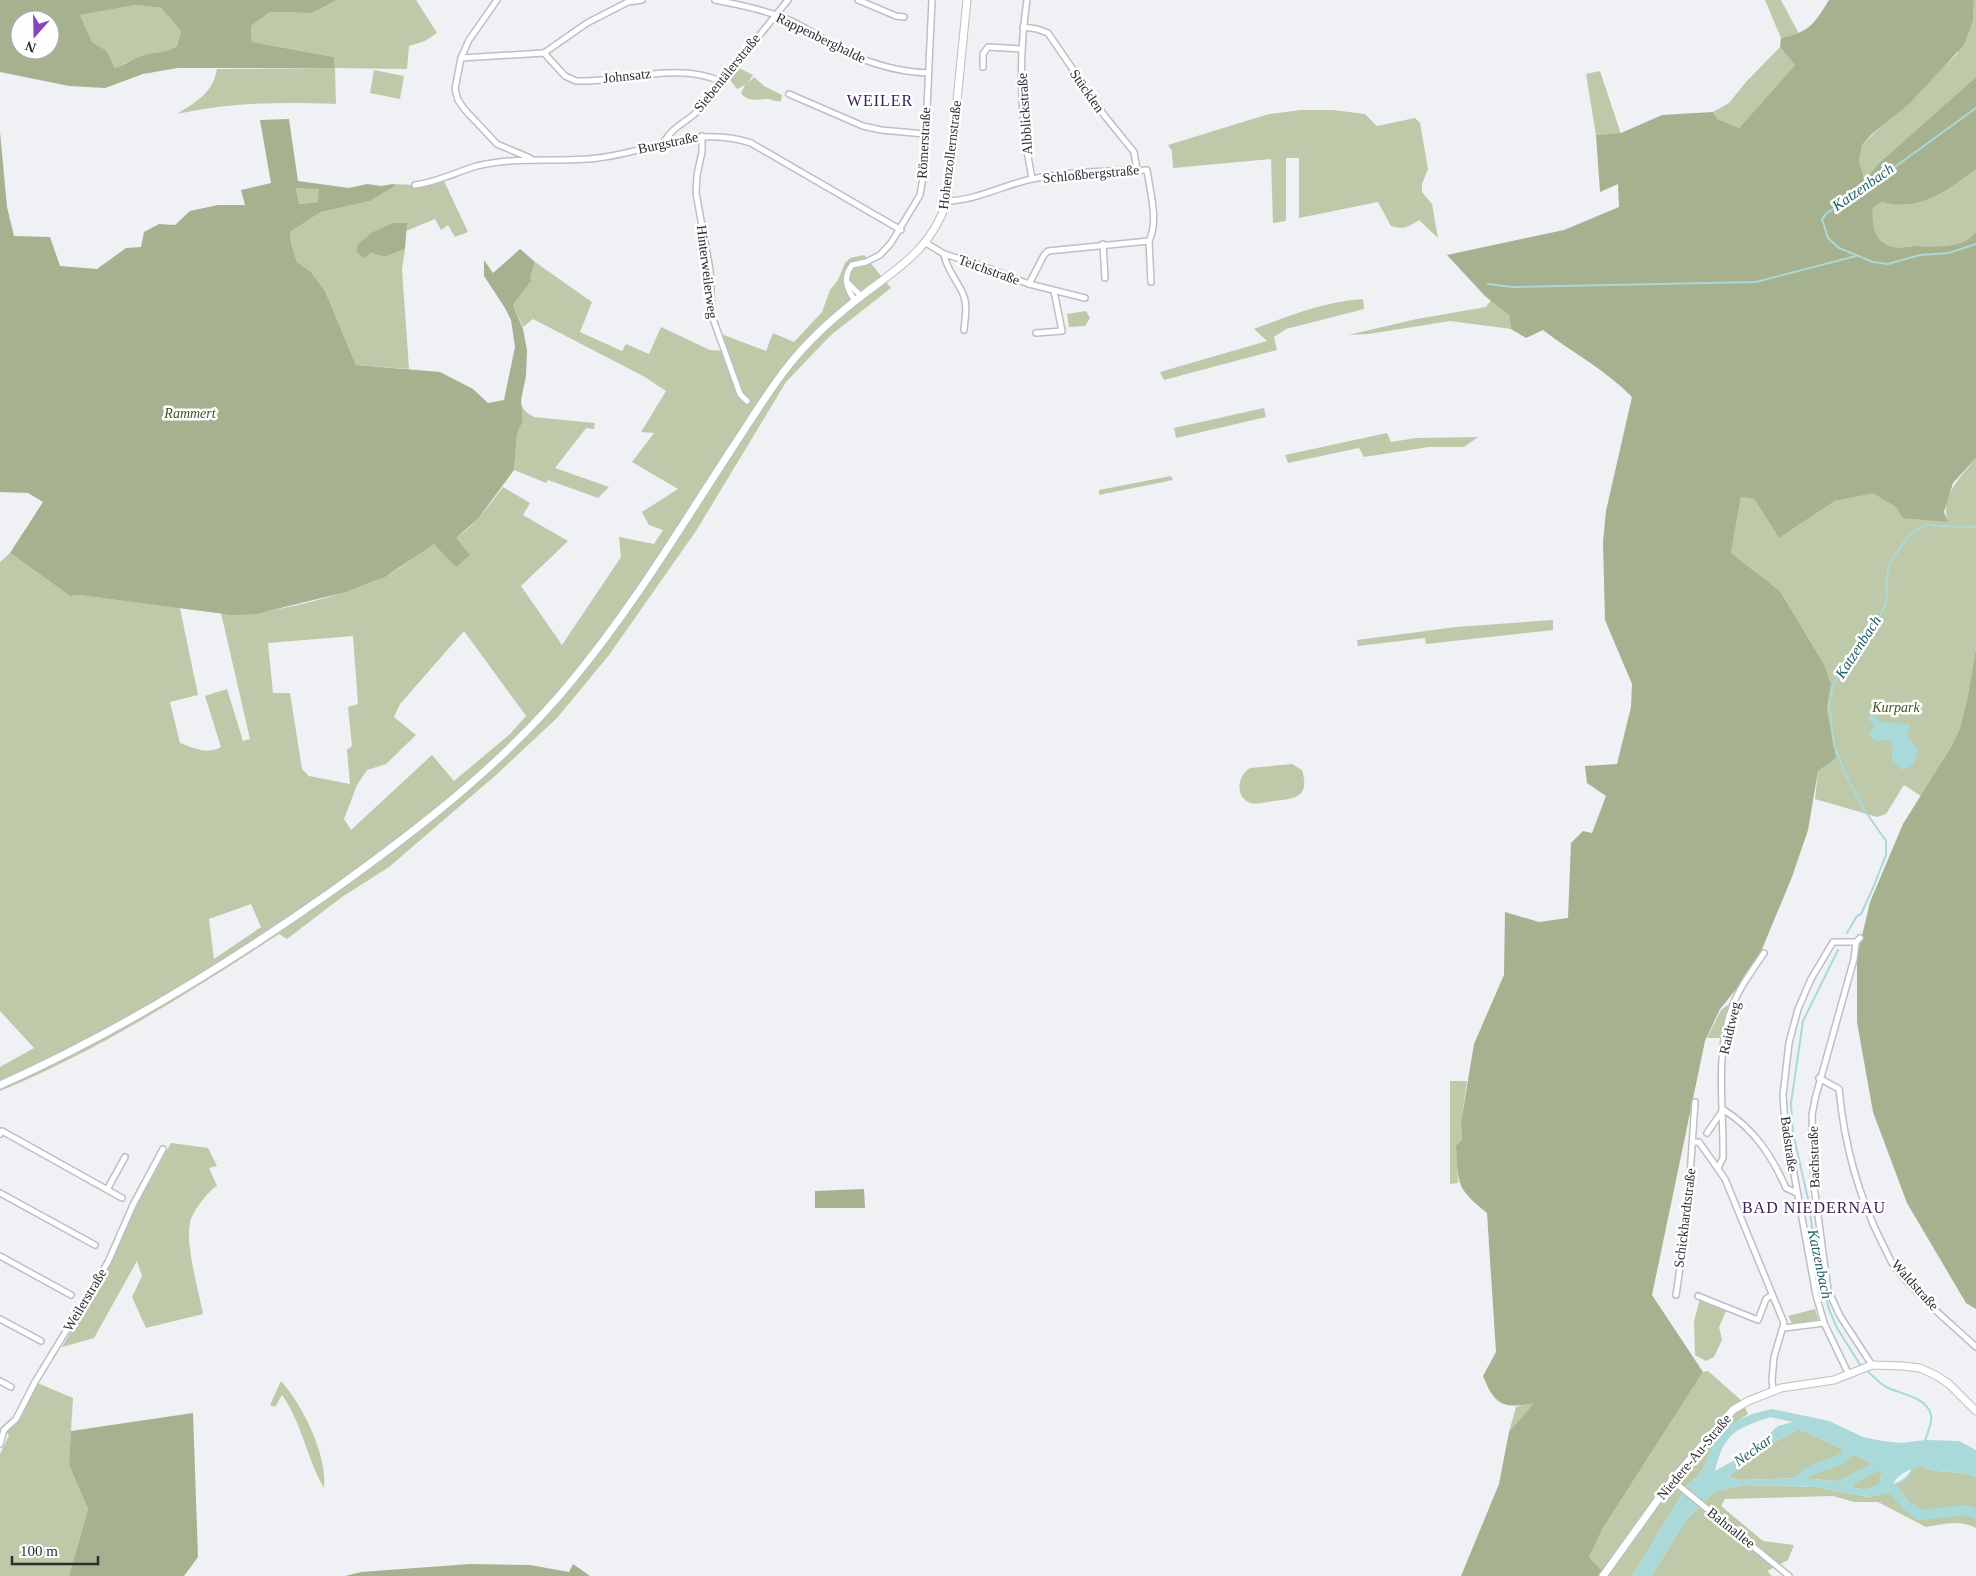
<svg xmlns="http://www.w3.org/2000/svg" width="1976" height="1576" font-family="'Times New Roman',serif">
<style>
.green{fill:#bec9a9;fill-rule:evenodd}
.forest{fill:#a5b18f;fill-rule:evenodd}
.water{fill:#a9d9d8;fill-rule:evenodd}
.lines{fill:none;stroke-linecap:round;stroke-linejoin:round}
.stream{stroke:#a9d9d8;stroke-width:2}
.river{stroke:#a9d9d8;stroke-width:10}
.street-casing{stroke:#bdbfc3;stroke-width:8}
.secondary-casing{stroke:#bdbfc3;stroke-width:9}
.street{stroke:#fff;stroke-width:5}
.secondary{stroke:#fff;stroke-width:7}
.labels{text-anchor:middle;dominant-baseline:central;stroke-width:5;stroke-linejoin:round;paint-order:stroke}
.street-label{font-size:14px;fill:#2d2e30;stroke:#fefeff}
.park-label{font-size:14px;font-style:italic;fill:#44541f;stroke:#fefeff}
.water-label{font-size:15px;font-style:italic;fill:#206060;stroke:#fefeff}
.quarter-label{font-size:16px;letter-spacing:1px;fill:#3c2058;stroke:#fefeff}
</style>
<rect width="100%" height="100%" fill="#eff1f5"/>
<g class="green">
<path d="M337,0h79l21,33 -12,8 -16,5 -2,23 -72,-1 1,36c-56,-2 -104,-2 -159,10 19,-12 36,-21 40,-45l118,-1 -1,-11 -82,-15 -1,-16 19,-14 42,1z"/>
<polygon points="1765,0 1781,0 1799,34 1781,38"/>
<polygon points="1974,0 1976,0 1976,77 1878,164 1865,182 1859,162 1862,145 1957,54 1973,21"/>
<path d="M136,5l25,3 20,23 -4,15c-17,10 -22,5 -36,10 -9,3 -17,9 -26,12l-8,-17 -15,-9 -12,-27z"/>
<polygon points="1780,47 1795,65 1739,128 1716,119 1713,112 1729,103 1746,82"/>
<path d="M739,68l14,7 -5,8 6,-6 10,9 18,9 -1,6c-5,1 -7,-1 -12,-2 -11,0 -20,4 -28,-6l4,-8 -8,4 -7,-9z"/>
<polygon points="374,70 404,76 400,99 370,93"/>
<polygon points="1600,71 1621,134 1596,135 1586,74"/>
<path d="M1301,110h32l32,4 12,12 38,-8 5,5 8,46 -6,15v8l10,12 6,34 -19,-18c-10,7 -16,10 -28,6l-13,-24 -79,16v-60h-13v63l-13,2 -2,-64 -98,9 -1,-17 -4,-6 101,-31z"/>
<path d="M1976,169v63c-14,18 -42,14 -62,14 -10,1 -20,4 -30,-3 -11,-7 -12,-23 -11,-35l9,-6c36,9 67,-12 94,-33z"/>
<polygon points="443,179 468,232 455,237 448,225 441,230 435,219 406,231 406,223 371,253 385,257 405,249 402,269 409,369 356,365 325,291 311,272 297,262 291,243 290,232 321,212 370,201 395,186 393,184 415,185"/>
<polygon points="296,187 320,189 318,202 299,204"/>
<path d="M864,255l27,33 -60,47 -45,47 -90,149 -87,124 -52,63 -61,57 -107,92 -47,30 -55,42 -8,-5c-89,58 -181,117 -279,157v-24l34,-19 -34,-37v-449l10,-9 60,43 9,-1 101,13 18,87 -28,7 10,41c13,5 28,12 41,4l-16,-51 22,-7 16,52 7,-2 -29,-126c39,6 127,-19 163,-36 17,-8 31,-22 48,-32 7,-4 18,-3 25,-8 19,-12 32,-32 46,-50l27,16 -7,12 45,26 -47,45 41,59 59,-88 -2,-20 35,7 9,-14 -14,-5 -7,-13 36,-23 -46,-27 22,-29 -13,-1 25,-41 -21,-14 -112,-58 -10,8 -10,-22 19,-25 -2,-2 5,-16 57,40 -12,30 42,19 4,-7 23,10 12,-27 49,23 14,1 -8,-19 50,19 7,-18 21,9 28,-30 8,-22 8,-10 7,-17 5,-5zM464,631l62,85 -16,18 -56,47 -22,-26 -81,75 -7,-11 13,-34 10,-15 19,-6 30,-29 -22,-18 6,-13zM353,636l5,68 -10,3 4,39 -5,4 3,34 -41,-8 -7,-7 -12,-76h-17l-5,-50zM251,904l10,23 -47,32 -5,-40z"/>
<path d="M1363,299l1,10 -78,20 -12,8 3,13 -113,30 -4,-8 107,-31 -13,-12c38,-14 68,-27 109,-30z"/>
<polygon points="1491,300 1509,315 1511,329 1450,321 1369,334 1348,335 1417,319 1486,307"/>
<polygon points="1086,311 1090,318 1085,326 1069,327 1067,314"/>
<polygon points="521,405 526,412 534,417 595,423 594,429 586,428 555,468 609,487 598,498 548,480 546,483 514,470 517,434 523,421"/>
<polygon points="1264,408 1266,417 1176,438 1174,428"/>
<polygon points="1387,433 1391,442 1416,438 1478,437 1464,447 1429,447 1364,457 1359,448 1288,463 1285,455"/>
<path d="M1976,458v191l-9,51 -7,28 -9,19 -30,49 -17,-11 -18,29 -9,3 -62,-18 3,-28 17,-13 -8,-49 4,-25 -6,-18 -45,-75 -49,-38 10,-56 13,2 25,39 56,-37 38,-9 23,15 52,15c-9,-26 13,-45 28,-64z"/>
<polygon points="1171,476 1173,480 1099,495 1099,490"/>
<polygon points="1553,620 1553,630 1426,644 1425,638 1358,646 1357,640 1456,627"/>
<path d="M1292,764l10,6c8,27 -6,29 -29,31 -7,1 -17,4 -23,2 -16,-7 -12,-28 0,-35z"/>
<polygon points="1728,1005 1731,1006 1721,1038 1707,1038 1721,1010"/>
<polygon points="1450,1081 1467,1081 1461,1122 1462,1139 1456,1146 1458,1183 1450,1184"/>
<path d="M171,1143l37,5 9,18 -8,2 8,18c-10,6 -25,26 -27,37 -5,20 9,69 13,91l-57,14 -14,-31 10,-21 -5,-15 -43,77 -32,9 53,-93 22,-49z"/>
<polygon points="1700,1299 1726,1311 1719,1327 1722,1340 1714,1357 1706,1361 1695,1355 1694,1321"/>
<polygon points="1815,1309 1819,1321 1793,1325 1788,1316"/>
<path d="M1708,1371l34,30 6,13c-12,8 -25,15 -33,28 -12,20 -5,26 -27,42l-56,92h-25l-18,-19 14,-29 100,-156z"/>
<path d="M281,1381c21,23 47,75 43,107 -17,-29 -22,-65 -42,-93l-7,12 -5,-2z"/>
<polygon points="35,1382 73,1398 69,1465 88,1509 69,1576 0,1576 0,1454 9,1435 4,1430 13,1424"/>
<polygon points="1535,1402 1509,1432 1516,1407"/>
<polygon points="1799,1429 1866,1460 1882,1472 1879,1485 1865,1490 1855,1488 1847,1482 1801,1478 1741,1480 1728,1477 1771,1444"/>
<path d="M1921,1466c17,9 37,3 55,11v51c-16,-9 -32,-4 -50,-1l-48,-25h-24l-21,-6 -108,3 -4,7 42,35 31,4 -6,15 -21,11 5,5h-121l36,-57 27,-27 28,-7 75,2 51,10 26,-6 -2,-5 16,-9 6,-10z"/>
</g>
<g class="forest">
<path d="M0,0h337l-25,13 -42,-1 -19,14 1,16 82,15 1,11h-157l-35,6 -38,14 -36,-2 -69,-14zM136,5l25,3 20,23 -4,15c-15,9 -22,5 -36,10 -9,3 -16,9 -26,12l-8,-17 -15,-9 -12,-27zM20,20h30v30h-30z"/>
<path d="M1829,0h145l-1,21 -9,24 -55,59 -37,30 -10,11 -3,17 6,19 13,-17 98,-87v92c-29,22 -56,43 -94,33l-9,6c-1,12 0,28 11,35 10,7 20,4 30,3 20,0 48,4 62,-14v226l-23,25 -9,29 4,10 -45,-4 -7,-11 -23,-14 -38,8 -56,37 -25,-39 -13,-2 -10,56 49,38 45,75 6,18 -4,25 9,49 -18,13 -10,59 -16,47 -37,89 -35,43 -15,32 -53,254 51,77 -100,156 -14,29 18,19h-146l38,-92 10,-52 25,-29c-30,6 -39,3 -51,-27l13,-24 -9,-139c-31,-25 -29,-29 -31,-67l6,-7 -1,-17 13,-78 30,-69 1,-63 34,10 29,-4 3,-75 12,-12 9,2 14,-37 -19,-13 -2,-17 32,-2 14,-57 1,-23 -27,-64 -2,-78 3,-31 26,-114c-26,-27 -59,-44 -89,-67l-17,8 -15,-9 -2,-14 -24,-19 -38,-41 117,-25 55,-23 -1,-23 -18,8 -4,-57 25,-2 41,-18 51,-3 4,7 22,9 56,-63 -15,-18 1,-9c29,-6 33,-14 48,-38z"/>
<path d="M289,119l9,62 51,7 18,-4 14,2 12,-2 2,2 -25,15 -49,11 -31,20 1,11 6,19 14,10 14,19 31,74 84,7 33,17 15,14 16,-3 11,-53 -4,-27 -6,-12 -21,-32v-16l9,13 27,-24 15,13 -5,16 2,2 -19,25 10,24 4,21 -1,26 -5,24 2,21 -6,13 -3,36 -36,49 -22,19 14,17 -14,12 -22,-23 -49,33 -39,15 -90,22 -24,1 -153,-20 -9,1 -60,-43 33,-51 -15,-9 -28,-1v-360l7,75 7,29 36,1 10,29 37,3 29,-21 15,-1 3,-15 15,-8 16,1 15,-14 28,-6h27l-4,-15 30,-7 -11,-63zM296,188l23,1 -1,13 -19,2z"/>
<polygon points="393,223 407,223 405,249 385,257 371,253 363,258 357,252 357,245 373,232"/>
<polygon points="1976,649 1976,1309 1966,1303 1907,1203 1873,1112 1857,1022 1857,957 1870,902 1903,824 1951,747 1960,728 1967,700"/>
<polygon points="864,1189 865,1208 815,1208 815,1191"/>
<polygon points="193,1413 198,1557 184,1576 69,1576 88,1509 69,1465 71,1431"/>
<polygon points="470,1564 530,1565 569,1572 573,1564 590,1576 345,1576 361,1572"/>
</g>
<g class="water">
<path d="M1872,714l10,8 28,2 -3,12 11,13 -4,15 -10,6 -4,-1 -8,-9 -1,-20c-10,-2 -16,7 -22,-7l5,-7 -6,-8z"/>
<path d="M1772,1409l57,12 34,16 19,4 19,2 25,-3 33,1 17,9v27c-18,-8 -38,-2 -56,-11 -11,3 -23,8 -28,20l3,5 -27,6 -51,-10 -75,-2 -28,7 -27,27 -36,57h-19l56,-92c22,-16 15,-22 27,-43 12,-20 35,-27 57,-32zM1770,1417l23,5 -15,4 -26,24 -37,21c9,-38 20,-42 55,-54zM1799,1429l67,31 16,12 -3,13 -14,5 -10,-2 -8,-6 -46,-4 -60,2 -13,-3 43,-33z"/>
</g>
<g class="lines">
<g class="stream">
<polyline points="1976,108 1881,177 1827,213 1822,219 1828,238 1839,248 1873,262 1888,264 1920,255 1949,253 1976,244"/>
<polyline points="1488,284 1512,287 1756,282 1856,256"/>
<path d="M1847,933l10,-17 4,-2 12,-26 13,-33v-14l-23,-33 -19,-37 -10,-26 -5,-41 5,-21 42,-60 10,-20 2,-37 20,-30 19,-12c17,4 32,2 49,3"/>
<polyline points="1838,950 1803,1021 1791,1103 1793,1133 1808,1199 1817,1262 1829,1309 1837,1328 1861,1366"/>
<path d="M1865,1369c7,6 13,13 21,18 14,7 41,10 45,28 2,8 -4,18 -6,26"/>
<path d="M1891,1485c10,-1 20,-9 22,-19"/>
</g>
<g class="river">
<path d="M1798,1482c14,-18 24,-13 41,-22 6,-4 13,-10 19,-15"/>
<polyline points="1841,1485 1875,1467 1882,1456"/>
<polyline points="1882,1487 1895,1491 1905,1504 1919,1515 1968,1510 1976,1514"/>
</g>
<defs>
<g id="street">
<polyline points="497,0 469,40 461,58 455,89 458,100 465,110 497,144 530,158"/>
<path d="M715,0c26,5 50,10 74,20 21,9 40,24 61,34 25,11 51,18 78,19"/>
<polyline points="858,0 896,16 904,17"/>
<path d="M1027,0c-9,60 -7,119 5,179"/>
<polyline points="1023,27 1037,29 1048,33 1104,115 1134,152 1137,170"/>
<path d="M544,53l21,23 11,5c42,2 105,-20 145,1"/>
<polyline points="461,58 544,53 587,23 628,2 642,0"/>
<polyline points="983,67 983,54 988,47 1021,49"/>
<polyline points="789,94 863,126 881,130 925,134"/>
<polyline points="702,136 702,152 697,175 696,193 710,270 712,316 740,394 747,401"/>
<path d="M664,142c8,-15 23,-20 35,-32l89,-110"/>
<path d="M415,185c23,-3 41,-13 62,-19 40,-10 81,-3 121,-8 56,-7 97,-33 153,-15l150,87"/>
<path d="M947,201c30,-1 57,-16 85,-22 37,-8 77,-8 115,-9 3,22 12,51 2,71l-101,10 -4,4 -15,29"/>
<polyline points="1149,241 1151,282"/>
<polyline points="926,243 944,254 977,264 1029,284 1085,298"/>
<polyline points="1103,244 1105,278"/>
<path d="M944,254c2,15 13,26 19,40 5,11 2,24 1,36"/>
<polyline points="847,282 861,296"/>
<path d="M855,301c-8,-12 -13,-23 -3,-36l14,-3 14,-7 11,-12 29,-48 4,-23 8,-172"/>
<polyline points="1036,333 1062,331 1054,291"/>
<polyline points="1856,942 1854,959 1815,1099 1812,1115 1814,1186 1828,1290 1840,1316 1872,1365"/>
<path d="M1819,1078l20,11c5,53 19,106 43,154 4,7 7,16 12,23 23,30 54,55 82,81"/>
<path d="M1724,1110c30,19 48,46 62,78l11,5"/>
<polyline points="1707,1133 1723,1110"/>
<polyline points="0,1134 2,1131 122,1198"/>
<polyline points="1694,1142 1699,1142 1725,1179 1784,1323 1774,1357 1772,1380 1773,1390"/>
<path d="M1718,1168l5,-10c1,-47 -8,-103 8,-148 7,-21 21,-39 33,-57"/>
<polyline points="108,1188 125,1157"/>
<polyline points="0,1193 95,1245"/>
<polyline points="0,1256 71,1295"/>
<polyline points="1676,1295 1687,1220 1695,1102"/>
<polyline points="1698,1296 1758,1320 1766,1299 1772,1295"/>
<polyline points="0,1319 41,1341"/>
<polyline points="1784,1328 1824,1323"/>
<polyline points="1849,1375 1824,1323 1816,1295 1785,1124 1783,1095 1789,1043 1798,1009 1811,979 1833,942 1856,942 1860,938"/>
<polyline points="0,1381 11,1387"/>
<polyline points="0,1444 4,1430 16,1419 35,1382 108,1262 133,1205 163,1149"/>
<polyline points="1672,1480 1789,1576"/>
</g>
<g id="secondary">
<path d="M0,1085c117,-52 227,-120 332,-194 87,-62 175,-130 243,-214 59,-72 107,-152 158,-230 18,-27 35,-56 56,-82 19,-24 42,-45 66,-64 40,-32 75,-48 92,-100l20,-201"/>
<polyline points="1603,1576 1672,1480 1733,1410 1748,1401 1781,1388 1834,1380 1872,1365 1903,1366 1920,1368 1937,1376 1949,1384 1976,1411"/>
</g>
</defs>
<use href="#street" class="street-casing"/>
<use href="#secondary" class="secondary-casing"/>
<use href="#street" class="street"/>
<use href="#secondary" class="secondary"/>
</g>
<g class="labels">
<g class="street-label">
<text transform="translate(821 38) rotate(26)">Rappenberghalde</text>
<text transform="translate(727 73) rotate(-51)">Siebentälerstraße</text>
<text transform="translate(627 76) rotate(-6)">Johnsatz</text>
<text transform="translate(1087 91) rotate(55)">Stücklen</text>
<text transform="translate(1025 114) rotate(-94)">Albblickstraße</text>
<text transform="translate(668 143) rotate(-12)">Burgstraße</text>
<text transform="translate(924 143) rotate(-87)">Römerstraße</text>
<text transform="translate(950 155) rotate(-83)">Hohenzollernstraße</text>
<text transform="translate(1091 174) rotate(-5)">Schloßbergstraße</text>
<text transform="translate(989 270) rotate(20)">Teichstraße</text>
<text transform="translate(707 272) rotate(83)">Hinterweilerweg</text>
<text transform="translate(1730 1028) rotate(-77)">Raidtweg</text>
<text transform="translate(1789 1144) rotate(82)">Badstraße</text>
<text transform="translate(1814 1157) rotate(-92)">Bachstraße</text>
<text transform="translate(1685 1218) rotate(-83)">Schickhardtstraße</text>
<text transform="translate(1915 1285) rotate(48)">Waldstraße</text>
<text transform="translate(85 1300) rotate(-59)">Weilerstraße</text>
<text transform="translate(1694 1457) rotate(-50)">Niedere-Au-Straße</text>
<text transform="translate(1731 1528) rotate(38)">Bahnallee</text>
</g>
<g class="park-label">
<text x="190" y="413">Rammert</text>
<text x="1896" y="707">Kurpark</text>
</g>
<g class="water-label">
<text transform="translate(1863 187) rotate(-35)">Katzenbach</text>
<text transform="translate(1858 647) rotate(-57)">Katzenbach</text>
<text transform="translate(1820 1264) rotate(78)">Katzenbach</text>
<text transform="translate(1753 1450) rotate(-36)">Neckar</text>
</g>
<g class="quarter-label">
<text x="880" y="100">WEILER</text>
<text x="1814" y="1207">BAD NIEDERNAU</text>
</g>
</g>
<g transform="translate(35 35) rotate(200)"><circle r="24" fill="#fefeff" stroke="#aaabac"/>
<path d="M0-4L9 19L0 12L-9 19Z" fill="#8447bd"/>
<text y="-8" font-size="14" font-weight="bold" text-anchor="middle" fill="#2d2e30">N</text>
</g>
<path d="M12 1556v8h86v-8" fill="none" stroke="#2d2e30" stroke-width="2.5"/>
<text x="20" y="1556" font-size="15" fill="#2d2e30" stroke="#fefeff" stroke-width="4" paint-order="stroke">100 m</text>
</svg>
